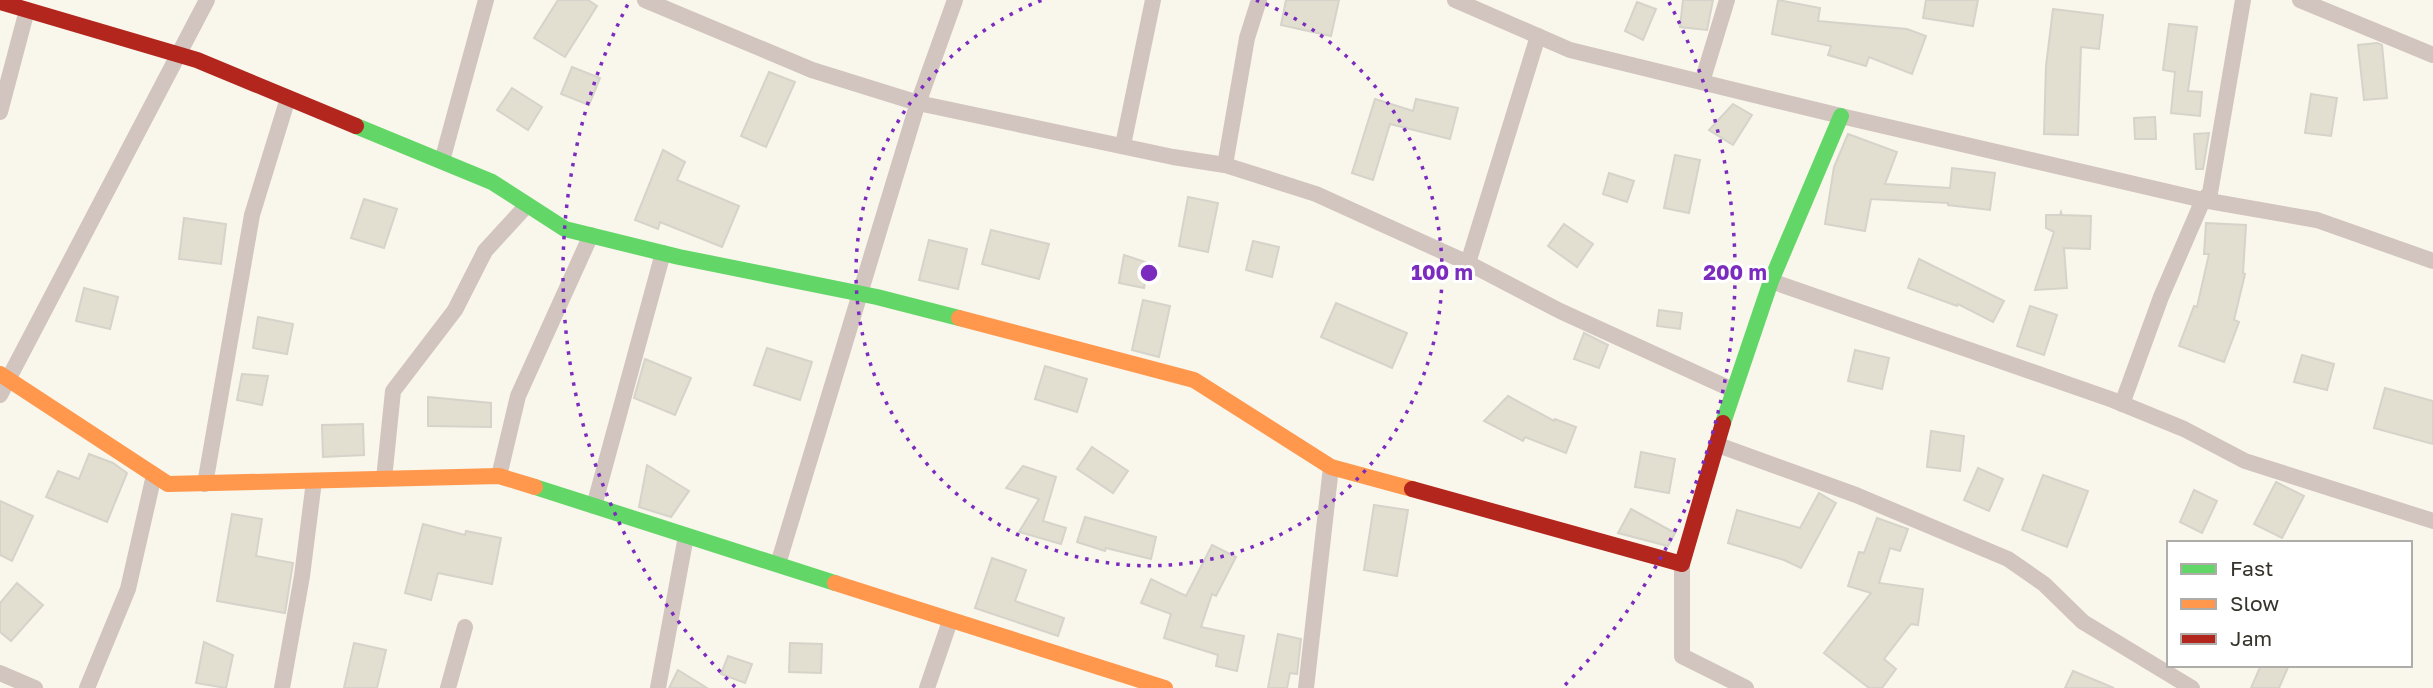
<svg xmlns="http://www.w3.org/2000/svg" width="2433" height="688" font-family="'Golos Text',sans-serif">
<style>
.building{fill:#e2dfd1;stroke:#d5d3ca;stroke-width:2}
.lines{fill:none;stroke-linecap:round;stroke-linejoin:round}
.street{stroke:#d2c5bf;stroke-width:16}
.fast{stroke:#63d668;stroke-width:16}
.slow{stroke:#ff974d;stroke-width:16}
.jam{stroke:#b3261e;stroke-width:16}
.ring{fill:none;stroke:#7b2cbf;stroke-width:3.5;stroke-dasharray:3.5 7}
.centre{fill:#7b2cbf;stroke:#fff;stroke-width:3.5}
.ring-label{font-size:21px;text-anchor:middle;font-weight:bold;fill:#7b2cbf;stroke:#fff;stroke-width:6;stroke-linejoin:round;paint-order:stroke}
</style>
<rect width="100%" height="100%" fill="#f9f6eb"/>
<g class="building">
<polygon points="558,0 588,0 597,6 565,57 534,38"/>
<polygon points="1286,0 1339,0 1331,36 1281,25"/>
<polygon points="1683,0 1713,0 1707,30 1680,27"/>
<polygon points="1778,0 1820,8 1818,21 1907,29 1926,36 1912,74 1869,57 1866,66 1828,55 1831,46 1772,34"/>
<polygon points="1926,0 1978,0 1973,26 1923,18"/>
<polygon points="1637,2 1656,9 1643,40 1625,31"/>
<polygon points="2053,9 2103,15 2099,49 2081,47 2078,135 2044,134 2046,66"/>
<polygon points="2169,24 2197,27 2188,91 2202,92 2200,116 2171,113 2175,72 2163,70"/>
<polygon points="2377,43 2382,45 2387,98 2364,100 2358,45"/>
<polygon points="572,67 600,78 589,105 561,94"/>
<polygon points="769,72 795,82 766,147 741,136"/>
<polygon points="512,88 542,107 528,130 497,110"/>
<polygon points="2311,94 2337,98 2331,136 2305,133"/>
<polygon points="1375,99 1413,111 1416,99 1458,108 1450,139 1390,124 1373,180 1352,173"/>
<polygon points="1733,104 1752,115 1733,145 1709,130"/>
<polygon points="2155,117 2156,139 2135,139 2134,118"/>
<polygon points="2209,133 2203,169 2196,169 2194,134"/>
<polygon points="1848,134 1897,152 1885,184 1950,188 1952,168 1995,173 1990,210 1948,205 1948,203 1871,199 1865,231 1825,224 1834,167"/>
<polygon points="663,150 685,162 677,180 739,206 722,247 660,222 658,229 635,220"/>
<polygon points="1675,155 1700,160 1689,213 1664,208"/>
<polygon points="1609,173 1634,181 1627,202 1603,194"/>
<polygon points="1188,197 1218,203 1208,252 1179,246"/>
<polygon points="364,199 397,209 384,248 351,238"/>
<polygon points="2061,212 2062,215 2091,216 2090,249 2064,248 2067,288 2035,290 2054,232 2046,228 2046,215 2060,215"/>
<polygon points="184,218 226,224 221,264 179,259"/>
<polygon points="2206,223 2246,225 2243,273 2245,274 2234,320 2239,322 2224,362 2179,346 2194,306 2197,307 2209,254 2204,254"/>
<polygon points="1564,224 1593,244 1577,267 1548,246"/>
<polygon points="991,230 1049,244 1039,279 982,264"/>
<polygon points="929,240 967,249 958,289 919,280"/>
<polygon points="1253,241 1279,247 1272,277 1246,270"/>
<polygon points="1124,255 1148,263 1144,288 1119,283"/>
<polygon points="1919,259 2004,301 1993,322 1958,304 1957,306 1908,288"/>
<polygon points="84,288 118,297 110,329 76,321"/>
<polygon points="1143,300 1170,306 1159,357 1132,350"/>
<polygon points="1336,303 1407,333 1392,368 1321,337"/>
<polygon points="2030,306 2057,315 2044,355 2017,346"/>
<polygon points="1659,310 1682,313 1680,329 1657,326"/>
<polygon points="258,317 293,324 287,354 253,348"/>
<polygon points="1584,333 1608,345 1599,368 1574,359"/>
<polygon points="767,348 812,362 800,400 754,385"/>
<polygon points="1855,350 1889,358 1882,389 1848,381"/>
<polygon points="2302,355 2334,364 2327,390 2294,382"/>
<polygon points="645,359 691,378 675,415 634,398"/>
<polygon points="1045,366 1087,379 1077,412 1035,399"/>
<polygon points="242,374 268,376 262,405 237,400"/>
<polygon points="2385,388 2433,401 2433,444 2374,428"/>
<polygon points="1508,396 1554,421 1555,419 1576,427 1566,453 1525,437 1523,441 1484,421"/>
<polygon points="428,397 491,403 491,427 428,426"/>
<polygon points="363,424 364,455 323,457 322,425"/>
<polygon points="1931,431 1964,436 1960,471 1927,467"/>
<polygon points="1092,447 1128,471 1113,493 1077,469"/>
<polygon points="1641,452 1675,459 1669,493 1635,487"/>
<polygon points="89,454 113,463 127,473 107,522 46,497 58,471 79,479"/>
<polygon points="647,465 689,491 671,517 639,507"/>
<polygon points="1023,466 1056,477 1043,521 1066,528 1061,544 1019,532 1039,499 1006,488"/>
<polygon points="1978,468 2003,479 1989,511 1964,500"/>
<polygon points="2043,475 2088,491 2067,547 2022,530"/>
<polygon points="2276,482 2304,496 2282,538 2254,524"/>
<polygon points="2194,490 2217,501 2202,533 2180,522"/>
<polygon points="1819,493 1836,503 1801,568 1784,560 1728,543 1737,510 1800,528"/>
<polygon points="0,501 33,516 12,561 0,555"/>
<polygon points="1374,505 1408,510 1397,576 1364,570"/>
<polygon points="1631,509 1675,533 1668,546 1618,533"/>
<polygon points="232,514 262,519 256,556 293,563 285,613 217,601"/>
<polygon points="1085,517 1156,537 1151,559 1106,548 1105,551 1077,542"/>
<polygon points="1877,518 1908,529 1900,551 1890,548 1879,583 1923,589 1918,625 1911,624 1884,659 1896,669 1882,688 1869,688 1824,653 1871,593 1848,586 1859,552 1864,553"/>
<polygon points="423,524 465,535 466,531 501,538 492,584 438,573 431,600 405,593"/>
<polygon points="1212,545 1236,557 1216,596 1212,594 1201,627 1244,636 1237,671 1216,666 1218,655 1164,638 1171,614 1141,603 1151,579 1186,596"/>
<polygon points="992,558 1026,570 1015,601 1064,618 1058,636 975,608"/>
<polygon points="17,583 43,605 11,641 0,632 0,603"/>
<polygon points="1278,634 1301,639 1297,674 1290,673 1287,688 1268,688"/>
<polygon points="204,642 233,655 226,688 196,683"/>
<polygon points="354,643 386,650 377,688 344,688"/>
<polygon points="790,643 822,644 821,673 789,672"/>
<polygon points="728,656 752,664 745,683 721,674"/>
<polygon points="2261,665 2289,665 2279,688 2251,688"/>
<polygon points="678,670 707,688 669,688"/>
<polygon points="2073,671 2114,688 2065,688"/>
</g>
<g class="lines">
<g class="street">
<polyline points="645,0 812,70 918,103 1173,157 1225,165 1316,194 1468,263 1560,311 1733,390"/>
<polyline points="1455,0 1570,50 1841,116 2203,200 2317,220 2433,261"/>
<polyline points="2300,0 2433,55"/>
<polyline points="1702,82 1727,0"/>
<polyline points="0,112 27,10"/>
<polyline points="1123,145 1153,0"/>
<polyline points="442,161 486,0"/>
<polyline points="1225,165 1247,38 1259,0"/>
<polyline points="1468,263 1538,36"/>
<polyline points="1771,281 2113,400 2184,429 2245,461 2433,521"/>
<polyline points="0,395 207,0"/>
<polyline points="2122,404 2161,297 2203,200 2210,193 2243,0"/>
<polyline points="1718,445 1856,495 2008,559 2044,584 2083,622 2192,688"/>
<polyline points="499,476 518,396 591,235"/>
<polyline points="384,479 393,391 455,310 485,251 527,205"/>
<polyline points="205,484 252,215 288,98"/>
<polyline points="594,506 663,253"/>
<polyline points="778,564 916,109 955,0"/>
<polyline points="1682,564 1682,656 1746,688"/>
<polyline points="0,673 35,688"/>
<polyline points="87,688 128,589 154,475"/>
<polyline points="282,688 302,576 314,481"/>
<polyline points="448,688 465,627"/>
<polyline points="658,688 686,536"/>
<polyline points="927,688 950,621"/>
<polyline points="1306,688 1331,467"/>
</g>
<g class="fast">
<polyline points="356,126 492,182 565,229 679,257 877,297 959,318"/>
<polyline points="1723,423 1771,281 1841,116"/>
<polyline points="535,487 835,583"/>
</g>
<g class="slow">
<polyline points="959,318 1194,380 1331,467 1412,489"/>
<polyline points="0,374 168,484 499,476 535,487"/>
<polyline points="835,583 1165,688"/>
</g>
<g class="jam">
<polyline points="0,2 197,60 356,126"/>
<polyline points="1412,489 1682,564 1723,423"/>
</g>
</g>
<g class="ring">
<path d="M1256 0A293 293 0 1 1 1042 0"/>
<path d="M735 687A586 586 0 0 1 629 2M1669 2A586 586 0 0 1 1563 687"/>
</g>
<circle cx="1149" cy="273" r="10" class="centre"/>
<g class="ring-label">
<text x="1442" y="280">100 m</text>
<text x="1735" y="280">200 m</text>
</g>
<rect x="2167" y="541" width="245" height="126" fill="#ffffff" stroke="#aeadaa" stroke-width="2"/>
<rect x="2181" y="564" width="35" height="10" fill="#63d668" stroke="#aeadaa" stroke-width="2"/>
<text x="2230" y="576" font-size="21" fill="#35332b">Fast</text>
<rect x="2181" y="599" width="35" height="10" fill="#ff974d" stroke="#aeadaa" stroke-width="2"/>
<text x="2230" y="611" font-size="21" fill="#35332b">Slow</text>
<rect x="2181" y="634" width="35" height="10" fill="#b3261e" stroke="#aeadaa" stroke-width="2"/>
<text x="2230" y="646" font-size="21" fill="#35332b">Jam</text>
</svg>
